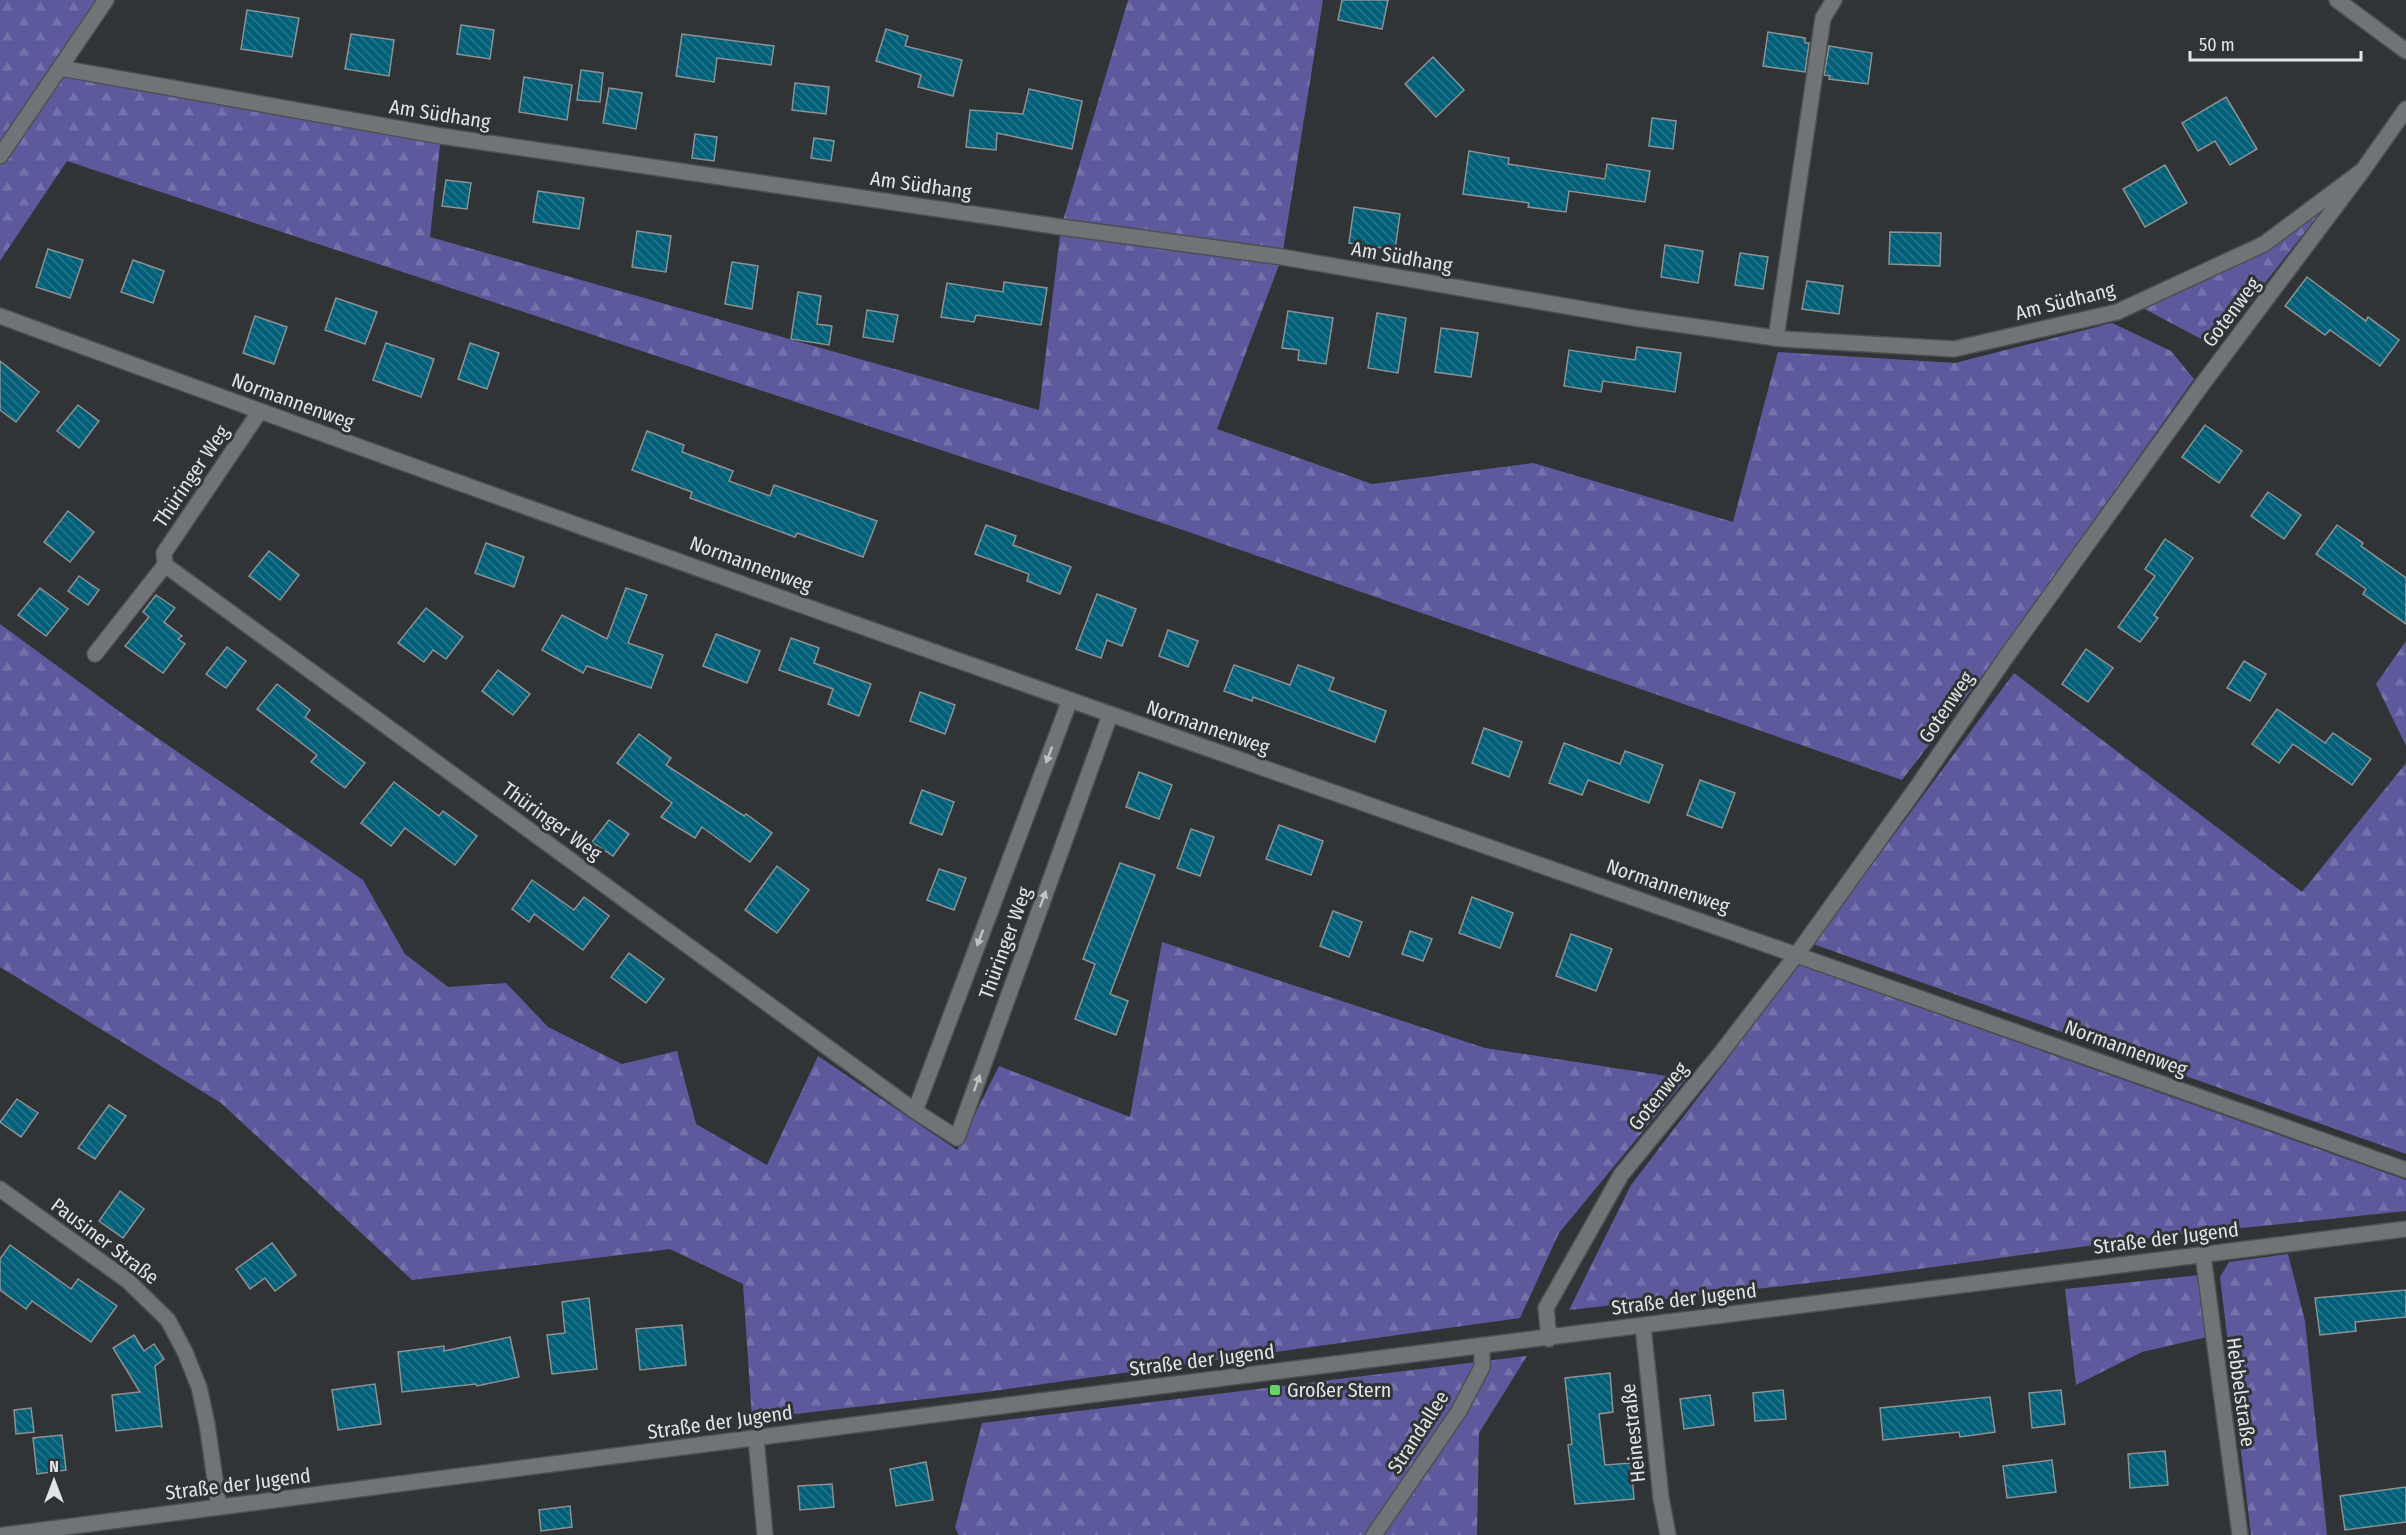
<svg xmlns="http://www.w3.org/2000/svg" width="2406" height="1535" font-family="'Fira Sans Condensed',sans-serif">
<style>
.forest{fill:url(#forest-firs)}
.building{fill:url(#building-back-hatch);stroke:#8d9193;stroke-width:1.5}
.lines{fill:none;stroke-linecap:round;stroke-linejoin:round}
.minor-casing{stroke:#4d5052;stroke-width:18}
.tertiary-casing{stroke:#4d5052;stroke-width:18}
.minor{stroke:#717477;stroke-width:15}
.tertiary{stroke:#717477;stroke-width:15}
.oneway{fill:#c0c2c5}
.poi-dot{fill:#64d468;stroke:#313436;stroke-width:2}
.labels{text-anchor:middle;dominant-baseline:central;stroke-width:6;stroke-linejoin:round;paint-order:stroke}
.street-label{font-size:20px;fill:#e2e4e6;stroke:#313436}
.poi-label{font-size:20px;fill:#e2e4e6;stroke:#313436;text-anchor:start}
</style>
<defs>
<pattern id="forest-firs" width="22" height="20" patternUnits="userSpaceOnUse" patternTransform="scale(1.5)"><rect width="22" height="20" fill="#5c5a9d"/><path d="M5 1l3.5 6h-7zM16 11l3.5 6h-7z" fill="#7372ab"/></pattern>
<pattern id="building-back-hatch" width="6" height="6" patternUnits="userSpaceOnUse" patternTransform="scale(1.5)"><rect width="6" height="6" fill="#015f78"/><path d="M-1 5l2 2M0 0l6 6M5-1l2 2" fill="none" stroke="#26768b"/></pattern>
</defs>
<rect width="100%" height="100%" fill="#313436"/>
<g class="forest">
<polygon points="0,0 106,0 60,68 441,136 430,237 1039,410 1061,227 1128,0 1323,0 1282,257 1217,429 1372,484 1533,463 1733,522 1778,352 1955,363 2112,323 2171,351 2194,379 1996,658 1902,780 1180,529 67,161 0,261"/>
<polygon points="2319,214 2225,334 2203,340 2141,307 2266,251"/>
<polygon points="0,624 127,717 363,880 405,954 448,987 506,983 548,1027 622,1064 677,1051 696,1124 767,1165 818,1056 957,1150 999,1066 1130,1117 1162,942 1485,1048 1686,1079 1559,1233 1520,1318 986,1392 752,1419 743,1284 670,1249 412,1280 221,1103 0,967"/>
<polygon points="2406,641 2406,746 2376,684"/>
<polygon points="2014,673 2302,892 2406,763 2406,1154 1813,944"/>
<polygon points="1794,963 2406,1180 2406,1211 2154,1237 1853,1278 1569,1310 1631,1185 1726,1061"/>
<polygon points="2288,1254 2305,1321 2327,1535 2251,1535 2220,1277 2229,1262"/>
<polygon points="2200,1275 2207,1337 2142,1352 2076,1385 2065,1289"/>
<polygon points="1527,1356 1479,1433 1477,1535 959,1535 955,1528 982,1423"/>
</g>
<g class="building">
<polygon points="1342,0 1388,0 1382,29 1338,20"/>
<polygon points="247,10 299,18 292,57 241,49"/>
<polygon points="461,25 494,30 490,59 457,54"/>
<polygon points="886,29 908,36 905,46 962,60 953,96 918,87 921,75 876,61"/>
<polygon points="1768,32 1805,38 1805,43 1809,43 1805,72 1763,66"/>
<polygon points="351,34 394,40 389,76 345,69"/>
<polygon points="682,34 774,46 771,65 717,58 714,82 676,76"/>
<polygon points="1829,46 1872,53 1868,84 1829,79 1830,76 1824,75"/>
<polygon points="1433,57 1464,90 1436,117 1405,84"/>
<polygon points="581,70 603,73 600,102 577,100"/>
<polygon points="524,77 572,85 567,120 519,112"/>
<polygon points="795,83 829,87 826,114 792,110"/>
<polygon points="609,88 642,93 636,129 603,123"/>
<polygon points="1029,89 1082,101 1072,149 997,133 996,150 966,147 970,110 1023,114"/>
<polygon points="2226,97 2257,149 2230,165 2215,141 2198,151 2182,123"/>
<polygon points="1652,118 1676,121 1673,149 1649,146"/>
<polygon points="695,134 717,137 714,161 692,158"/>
<polygon points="814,138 834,141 831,161 811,158"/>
<polygon points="1469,151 1509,158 1508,164 1605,179 1607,164 1650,171 1645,202 1569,191 1566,212 1528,207 1529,203 1463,194"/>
<polygon points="2165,165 2187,203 2145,227 2123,189"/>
<polygon points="446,180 471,183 467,209 442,206"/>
<polygon points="538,191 584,198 579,229 533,222"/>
<polygon points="1354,207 1400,214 1395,250 1349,243"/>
<polygon points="637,231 671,236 666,272 632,267"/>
<polygon points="1890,232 1941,233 1940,266 1889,264"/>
<polygon points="1665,245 1703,251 1698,283 1661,277"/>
<polygon points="48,249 83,260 70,298 36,287"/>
<polygon points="1740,253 1768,257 1763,289 1735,285"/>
<polygon points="133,260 164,271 153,303 121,292"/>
<polygon points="732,262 758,266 752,309 725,304"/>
<polygon points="2307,277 2366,321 2368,317 2399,340 2380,366 2330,330 2325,335 2285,306"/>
<polygon points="1807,281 1843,286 1839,314 1802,309"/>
<polygon points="1004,282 1047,288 1041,325 976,315 974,322 941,317 947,283 1003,292"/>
<polygon points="798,292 821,296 817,324 832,326 829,345 791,339"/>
<polygon points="336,298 377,312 365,344 325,330"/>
<polygon points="867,310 898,315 893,342 863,337"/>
<polygon points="1288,311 1333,318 1326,364 1298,360 1299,350 1282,348"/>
<polygon points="1377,313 1406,318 1398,373 1368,368"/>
<polygon points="255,316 287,327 274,364 243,353"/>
<polygon points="1441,328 1478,333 1471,377 1435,372"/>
<polygon points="386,343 434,359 421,397 373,380"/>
<polygon points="470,343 499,353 487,389 458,379"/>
<polygon points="1637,347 1681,353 1675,392 1603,381 1601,392 1564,386 1569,350 1635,360"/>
<polygon points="0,361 39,392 16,422 0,410"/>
<polygon points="78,405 99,421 79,448 57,431"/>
<polygon points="2205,425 2242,451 2219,483 2182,457"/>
<polygon points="647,431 684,445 682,452 733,471 729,481 770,496 774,485 877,521 863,557 797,533 795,537 690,498 692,492 632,470"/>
<polygon points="2268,492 2301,515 2284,539 2251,516"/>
<polygon points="68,511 94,532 70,562 44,542"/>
<polygon points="986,525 1016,536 1013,545 1071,567 1060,594 1027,581 1029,574 975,554"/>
<polygon points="2337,525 2363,543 2361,546 2406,578 2406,624 2363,594 2366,589 2316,554"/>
<polygon points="2165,539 2193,558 2154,615 2158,618 2140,642 2118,627 2155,576 2145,569"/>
<polygon points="486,543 524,557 514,587 475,573"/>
<polygon points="269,551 299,575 280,600 249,576"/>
<polygon points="79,576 99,590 88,605 68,591"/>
<polygon points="40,588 68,609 46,636 18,615"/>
<polygon points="626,588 647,595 628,643 663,655 651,688 587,666 583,673 542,650 562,615 607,639"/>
<polygon points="1097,594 1136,609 1122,646 1107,640 1101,658 1076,649"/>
<polygon points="156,595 175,608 164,622 182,636 178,639 185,644 163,673 125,646 149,617 143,612"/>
<polygon points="426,608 463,637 446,659 433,650 424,662 398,643"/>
<polygon points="1168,630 1198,641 1188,667 1159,656"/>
<polygon points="716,634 760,651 747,683 703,666"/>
<polygon points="791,638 819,648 814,663 871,684 859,716 828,704 833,689 779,670"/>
<polygon points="227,647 246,661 226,688 206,674"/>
<polygon points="2086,649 2113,668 2088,702 2062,684"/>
<polygon points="2244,661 2266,674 2250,701 2227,688"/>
<polygon points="1234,665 1290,685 1298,665 1334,678 1329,690 1386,711 1375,742 1253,697 1252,701 1224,691"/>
<polygon points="498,670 530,694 513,715 482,691"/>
<polygon points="277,684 310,710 305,717 365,763 345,788 311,762 317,755 257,709"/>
<polygon points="920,692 955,705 945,734 910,721"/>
<polygon points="2277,709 2325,743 2333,733 2371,759 2352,785 2293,744 2279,763 2252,744"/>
<polygon points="1484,728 1522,742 1509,777 1472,763"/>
<polygon points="639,734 671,758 666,765 744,816 746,814 772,833 750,862 702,827 695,838 661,817 672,803 617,763"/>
<polygon points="1564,743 1620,764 1625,751 1663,765 1649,803 1588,780 1582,795 1549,783"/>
<polygon points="1139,772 1172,785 1159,819 1126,807"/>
<polygon points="1700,780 1735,793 1722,828 1687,815"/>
<polygon points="394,782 439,816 443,811 477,836 455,865 405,828 391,846 361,823"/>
<polygon points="922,790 954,802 942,835 910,823"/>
<polygon points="609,820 629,834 613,856 592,842"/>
<polygon points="1279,825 1323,841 1311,875 1266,859"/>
<polygon points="1191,829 1214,837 1200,876 1177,868"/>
<polygon points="1120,863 1155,875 1110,994 1128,1001 1116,1035 1075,1019 1095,964 1083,959"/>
<polygon points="777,866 809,890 777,933 745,910"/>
<polygon points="939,869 966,878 954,910 927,900"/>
<polygon points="532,880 574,910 584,897 609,916 583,950 534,914 529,922 512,909"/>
<polygon points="1472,897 1513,913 1500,948 1459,933"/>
<polygon points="1333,911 1362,922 1349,957 1320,946"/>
<polygon points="1410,931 1432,939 1423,961 1402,954"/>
<polygon points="1571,934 1612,949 1596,991 1556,976"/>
<polygon points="629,953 664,979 646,1003 611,977"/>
<polygon points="17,1099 38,1113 21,1137 0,1122"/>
<polygon points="109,1105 126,1116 95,1159 78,1148"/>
<polygon points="120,1191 144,1209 123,1238 99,1221"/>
<polygon points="272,1243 296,1275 275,1291 265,1278 250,1289 236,1269"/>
<polygon points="10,1245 71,1289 78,1279 117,1306 91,1342 32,1301 26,1309 0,1290 0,1259"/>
<polygon points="2406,1290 2406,1317 2355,1322 2356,1331 2320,1335 2315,1298"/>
<polygon points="589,1298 597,1369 552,1374 547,1335 565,1333 562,1302"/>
<polygon points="682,1325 686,1365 640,1370 636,1329"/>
<polygon points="134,1335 144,1351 154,1344 164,1359 155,1366 162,1428 161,1426 116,1431 112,1395 140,1392 113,1348"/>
<polygon points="510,1337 519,1377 477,1386 476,1384 402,1392 398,1352 444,1346 444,1351"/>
<polygon points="1610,1373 1613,1412 1599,1414 1605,1465 1631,1463 1634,1499 1575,1504 1568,1445 1572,1444 1565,1378"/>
<polygon points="375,1384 381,1424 338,1430 332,1390"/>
<polygon points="1783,1390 1786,1419 1755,1421 1753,1393"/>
<polygon points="2061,1390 2065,1424 2032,1428 2029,1393"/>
<polygon points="1710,1395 1714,1425 1684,1429 1680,1399"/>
<polygon points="1990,1397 1995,1432 1960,1437 1959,1432 1883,1440 1880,1408"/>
<polygon points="31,1408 34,1432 16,1434 14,1410"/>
<polygon points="62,1435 66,1470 37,1474 33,1438"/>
<polygon points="2165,1451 2168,1485 2130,1488 2128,1454"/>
<polygon points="2052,1460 2056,1492 2007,1498 2003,1466"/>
<polygon points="926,1462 933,1500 896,1506 890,1469"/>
<polygon points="832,1484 834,1507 800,1510 798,1486"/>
<polygon points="2406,1487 2406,1522 2345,1530 2340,1496"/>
<polygon points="570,1506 572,1527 541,1531 539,1510"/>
</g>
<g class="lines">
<defs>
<g id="minor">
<polyline points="2337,0 2406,51"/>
<polyline points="60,68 441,136 1061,227 1282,257 1634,318 1783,339 1954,349 2117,312 2264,244 2363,170"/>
<polyline points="0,156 106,0"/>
<path d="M0,316c799,294 1604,569 2406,854"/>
<polyline points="1776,338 1823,18 1834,0"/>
<polyline points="260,411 164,553 165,565 915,1111 957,1138 1110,715"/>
<polyline points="95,654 165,565"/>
<polyline points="915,1111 1070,700"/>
<polyline points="0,1189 128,1281 168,1320 185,1352 199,1387 207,1424 219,1507"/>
<polyline points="2203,1255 2240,1535"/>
<polyline points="1643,1326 1661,1498 1668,1535"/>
<polyline points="1549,1339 1546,1308 1621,1175 1720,1054 1797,954 1917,787 2006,657 2201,386 2363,170 2406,109"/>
<polyline points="756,1438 765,1535"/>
<polyline points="1374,1535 1459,1411 1482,1367 1482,1346"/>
</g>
<polyline id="tertiary" points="4,1535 993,1407 2406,1229"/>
</defs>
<use href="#minor" class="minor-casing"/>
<use href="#tertiary" class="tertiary-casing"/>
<use href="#minor" class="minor"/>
<use href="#tertiary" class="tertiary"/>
</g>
<defs><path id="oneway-solid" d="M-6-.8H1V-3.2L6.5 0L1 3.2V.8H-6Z" transform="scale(1.5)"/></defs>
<g class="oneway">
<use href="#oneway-solid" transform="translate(1049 755) rotate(111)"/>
<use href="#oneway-solid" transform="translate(1043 899) rotate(-70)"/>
<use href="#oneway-solid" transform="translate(980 938) rotate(111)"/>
<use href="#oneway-solid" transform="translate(977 1083) rotate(-70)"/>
</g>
<rect class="poi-dot" x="1269" y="1384" width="12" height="12" rx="3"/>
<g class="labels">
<g class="street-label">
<text transform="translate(440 114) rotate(9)">Am Südhang</text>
<text transform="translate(921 185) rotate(8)">Am Südhang</text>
<text transform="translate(1402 257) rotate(10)">Am Südhang</text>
<text transform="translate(2065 301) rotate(-14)">Am Südhang</text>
<text transform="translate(2231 312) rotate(-53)">Gotenweg</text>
<text transform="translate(293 401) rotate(20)">Normannenweg</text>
<text transform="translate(191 476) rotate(-56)">Thüringer Weg</text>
<text transform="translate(751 564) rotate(20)">Normannenweg</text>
<text transform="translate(1946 707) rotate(-56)">Gotenweg</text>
<text transform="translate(1208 727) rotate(19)">Normannenweg</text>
<text transform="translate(552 821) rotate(36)">Thüringer Weg</text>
<text transform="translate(1668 886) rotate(19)">Normannenweg</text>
<text transform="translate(1005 943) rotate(-70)">Thüringer Weg</text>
<text transform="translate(2126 1048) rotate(20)">Normannenweg</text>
<text transform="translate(1658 1096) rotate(-51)">Gotenweg</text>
<text transform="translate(2166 1238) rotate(-7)">Straße der Jugend</text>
<text transform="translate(105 1241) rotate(37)">Pausiner Straße</text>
<text transform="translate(1684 1299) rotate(-7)">Straße der Jugend</text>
<text transform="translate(1202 1360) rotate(-7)">Straße der Jugend</text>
<text transform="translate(2241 1392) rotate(82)">Hebbelstraße</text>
<text transform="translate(720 1422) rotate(-8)">Straße der Jugend</text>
<text transform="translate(1418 1432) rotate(-57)">Strandallee</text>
<text transform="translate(1633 1433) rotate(-96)">Heinestraße</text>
<text transform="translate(238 1484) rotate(-7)">Straße der Jugend</text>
</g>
<g class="poi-label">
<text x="1287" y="1390">Großer Stern</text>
</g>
</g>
<g transform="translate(54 1481)" stroke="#313436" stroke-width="4.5" paint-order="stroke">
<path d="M0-4.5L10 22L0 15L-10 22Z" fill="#e2e4e6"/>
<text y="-9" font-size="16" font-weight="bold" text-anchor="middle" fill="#e2e4e6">N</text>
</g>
<path d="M2190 51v9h171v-9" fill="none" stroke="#e2e4e6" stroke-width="3"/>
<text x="2199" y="51" font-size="18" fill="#e2e4e6" stroke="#313436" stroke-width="4.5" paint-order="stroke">50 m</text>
</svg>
